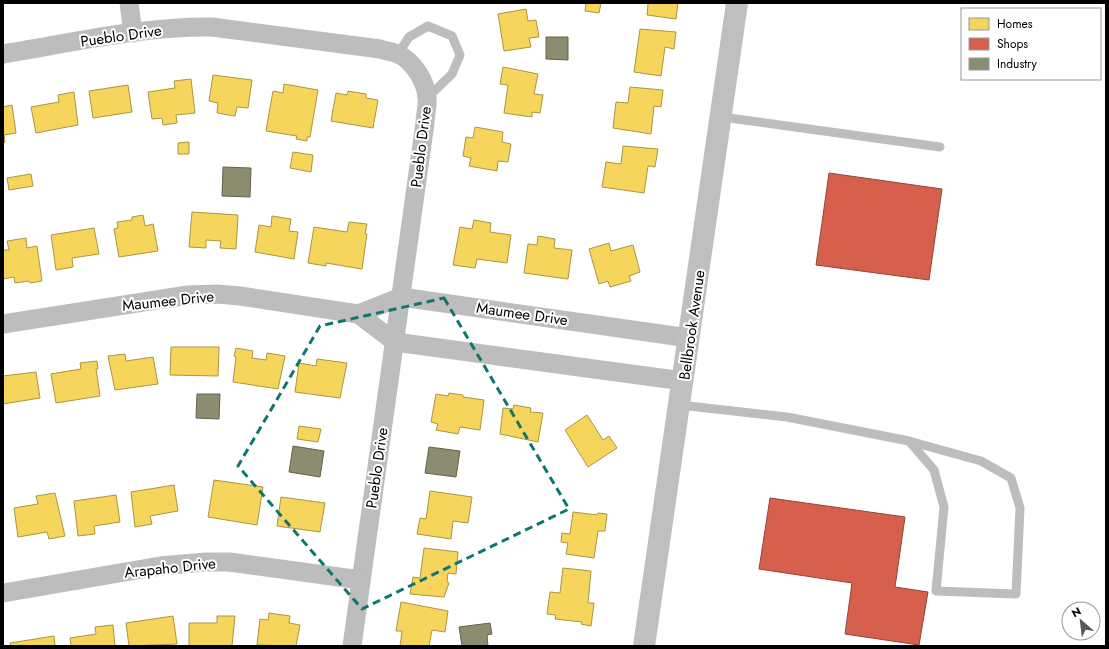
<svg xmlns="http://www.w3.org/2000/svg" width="1109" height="649" font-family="Jost,sans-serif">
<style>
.homes{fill:#f6d55c;stroke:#ac9540}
.shops{fill:#d6604d;stroke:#964336}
.industry{fill:#8c8c6e;stroke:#62624d}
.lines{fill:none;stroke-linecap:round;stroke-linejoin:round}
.lane{stroke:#bdbdbd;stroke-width:9}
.street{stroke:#bdbdbd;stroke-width:19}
.secondary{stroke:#bfbfbf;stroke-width:22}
.marked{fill:none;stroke:#0f766e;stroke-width:3;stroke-dasharray:8 5;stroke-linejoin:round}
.labels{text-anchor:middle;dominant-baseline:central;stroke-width:4;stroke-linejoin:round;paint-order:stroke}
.street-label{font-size:15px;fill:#000;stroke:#fff}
</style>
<rect width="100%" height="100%" fill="#fff"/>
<g class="homes">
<polygon points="586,3 601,3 599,13 585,11"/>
<polygon points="645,3 678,3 676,19 647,15 648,4"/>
<polygon points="526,9 528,21 536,20 539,37 529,38 531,47 504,51 498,14"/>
<polygon points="640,29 676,32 674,49 665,47 661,76 634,72"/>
<polygon points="503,67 538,74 534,94 543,95 540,113 532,112 532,117 504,113 508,85 500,84"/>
<polygon points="213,75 252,80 248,108 237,107 235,116 217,113 218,103 209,101"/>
<polygon points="191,79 195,113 176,115 177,123 163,125 162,118 152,119 148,92 175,88 174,81"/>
<polygon points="284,84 318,90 310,137 307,137 307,141 296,139 297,136 266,131 273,91 283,93"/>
<polygon points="128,85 132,112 93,118 89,91"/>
<polygon points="630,87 663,90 661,107 654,106 651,134 613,128 616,102 628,103"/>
<polygon points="348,91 366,94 366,98 378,100 373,128 331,121 336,93 347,95"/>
<polygon points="74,92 78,125 36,133 31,107 59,102 58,95"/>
<polygon points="12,105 16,133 4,135 5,142 3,143 3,107"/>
<polygon points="475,127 503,132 502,142 511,144 508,162 498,161 497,171 469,166 471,158 463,156 466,137 473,138"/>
<polygon points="189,142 189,154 178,154 178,143"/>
<polygon points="623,146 658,149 655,167 648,166 644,193 602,187 606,162 621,164"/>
<polygon points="293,152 313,155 311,172 290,168"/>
<polygon points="31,174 33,186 9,190 7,178"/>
<polygon points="192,212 238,215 236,249 220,248 221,241 206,240 206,248 189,247"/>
<polygon points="143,215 145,226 153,224 158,251 119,257 114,229 118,228 117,222 132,220 132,217"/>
<polygon points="272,216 291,219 289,231 298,232 294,259 255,252 259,225 271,227"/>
<polygon points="474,220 491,223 490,232 511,235 507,263 477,259 475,268 453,265 460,227 472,229"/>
<polygon points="349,222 367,224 365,234 367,234 362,269 326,263 326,266 308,263 314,227 347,232"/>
<polygon points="94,228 99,254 72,258 73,267 56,270 51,235"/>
<polygon points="538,236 555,239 554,248 572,250 568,279 524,273 528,244 537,245"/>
<polygon points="26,238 27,248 37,246 42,281 30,283 29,281 15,283 14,277 3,279 3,250 9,250 7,241"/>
<polygon points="609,243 611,251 633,245 640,272 629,276 631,281 610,287 608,281 599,284 589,249"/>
<polygon points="171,347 219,347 218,376 170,375"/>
<polygon points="236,348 253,351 252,358 266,360 267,353 285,356 278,389 233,382 236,357 234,356"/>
<polygon points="125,354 126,361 153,357 158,384 115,390 108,356"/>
<polygon points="317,359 347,363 340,398 295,392 299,363 316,366"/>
<polygon points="97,361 98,369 96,369 100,396 56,403 51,374 81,369 80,363"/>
<polygon points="36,372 40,398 3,404 3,376"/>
<polygon points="449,393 463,395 463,397 484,400 480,430 460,427 458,434 436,430 438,424 431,422 436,394 448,396"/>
<polygon points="514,405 531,408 530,412 543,413 538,442 500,434 503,408 513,409"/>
<polygon points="587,415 603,440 609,436 617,448 588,467 565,430"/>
<polygon points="299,426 321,429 318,442 297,439"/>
<polygon points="214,480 263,487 257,525 208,517"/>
<polygon points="174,485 178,511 150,516 152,524 135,527 131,492"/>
<polygon points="430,491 472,497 468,523 453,521 451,539 417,534 420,518 426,519"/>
<polygon points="55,493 65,536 49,539 47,532 18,537 14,508 38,504 36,496"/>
<polygon points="116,495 120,522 94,526 95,534 78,536 74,501"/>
<polygon points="281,497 325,503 320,532 277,526"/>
<polygon points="573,512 597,515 598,513 607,514 605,531 598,531 594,558 566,554 568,543 561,542 562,533 570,534"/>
<polygon points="424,548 458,552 456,574 448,573 447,582 449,583 444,597 410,594 413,577 420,578"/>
<polygon points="563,568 591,571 588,603 594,603 591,626 581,624 582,622 555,619 556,615 547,614 550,592 560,593"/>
<polygon points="401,602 448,611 445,632 432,630 429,646 400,646 402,631 396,631"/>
<polygon points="269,613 290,616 289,623 300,625 296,646 257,645 260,619 268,620"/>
<polygon points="173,616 177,644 129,646 126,623"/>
<polygon points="217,616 235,616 232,646 189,646 189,623 217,623"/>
<polygon points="113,625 115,646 71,646 70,638 96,634 95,627"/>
<polygon points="54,636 55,646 11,646 10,643"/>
</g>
<g class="shops">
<polygon points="829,173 942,189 929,280 816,265"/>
<polygon points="770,498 905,517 895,587 928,592 919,645 845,634 852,583 759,569"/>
</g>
<g class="industry">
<polygon points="546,37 568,37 568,60 546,59"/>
<polygon points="223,167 251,168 250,197 222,196"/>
<polygon points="197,394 220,394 219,419 196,418"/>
<polygon points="293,446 324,451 320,477 289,472"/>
<polygon points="429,447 460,451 456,477 425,473"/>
<polygon points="490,623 492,634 487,635 488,646 462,646 459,627"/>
</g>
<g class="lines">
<g class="lane">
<polyline points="398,54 409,37 428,26 452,36 460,55 452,74 427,98"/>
<polyline points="722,117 940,147"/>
<polyline points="680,405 787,417 909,441 981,461 1011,478 1020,508 1016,594 936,591 944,507 934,470 909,441"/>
</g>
<g class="street">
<polyline points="129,3 133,33"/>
<path d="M3,54c68,-11 140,-28 209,-27l168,22c6,2 13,3 18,5 15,7 28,27 29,44 1,8 -2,17 -2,25l-73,523"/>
<polyline points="358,314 401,297 689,338"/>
<polyline points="3,324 188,295 217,294 240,296 358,314 395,342 683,381"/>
<polyline points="3,593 160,566 206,562 229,562 361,580"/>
</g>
<polyline class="secondary" points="644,646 737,3"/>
</g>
<path class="marked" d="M444,298l125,211 -207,100 -124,-143 82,-140z"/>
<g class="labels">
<g class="street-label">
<text transform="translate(121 36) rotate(-8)">Pueblo Drive</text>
<text transform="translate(421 147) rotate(-83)">Pueblo Drive</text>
<text transform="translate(168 301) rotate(-6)">Maumee Drive</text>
<text transform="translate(522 314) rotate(8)">Maumee Drive</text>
<text transform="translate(692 325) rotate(-82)">Bellbrook Avenue</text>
<text transform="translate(377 468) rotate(-82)">Pueblo Drive</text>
<text transform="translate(170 568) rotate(-6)">Arapaho Drive</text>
</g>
</g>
<rect width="1109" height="649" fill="none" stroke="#000000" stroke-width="8"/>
<rect x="961" y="8" width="140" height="72" fill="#ffffff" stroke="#999999"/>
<rect x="969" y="18" width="20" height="12" fill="#f6d55c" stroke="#999999"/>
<text x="997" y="28" font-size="12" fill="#000000">Homes</text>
<rect x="969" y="38" width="20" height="12" fill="#d6604d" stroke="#999999"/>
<text x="997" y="48" font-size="12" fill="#000000">Shops</text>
<rect x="969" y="58" width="20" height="12" fill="#8c8c6e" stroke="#999999"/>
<text x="997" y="68" font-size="12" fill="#000000">Industry</text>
<g transform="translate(1081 621) rotate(332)"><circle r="19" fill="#ffffff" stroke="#999999"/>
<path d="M0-3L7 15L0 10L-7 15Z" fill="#595959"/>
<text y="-6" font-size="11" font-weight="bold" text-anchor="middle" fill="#000000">N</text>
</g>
</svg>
